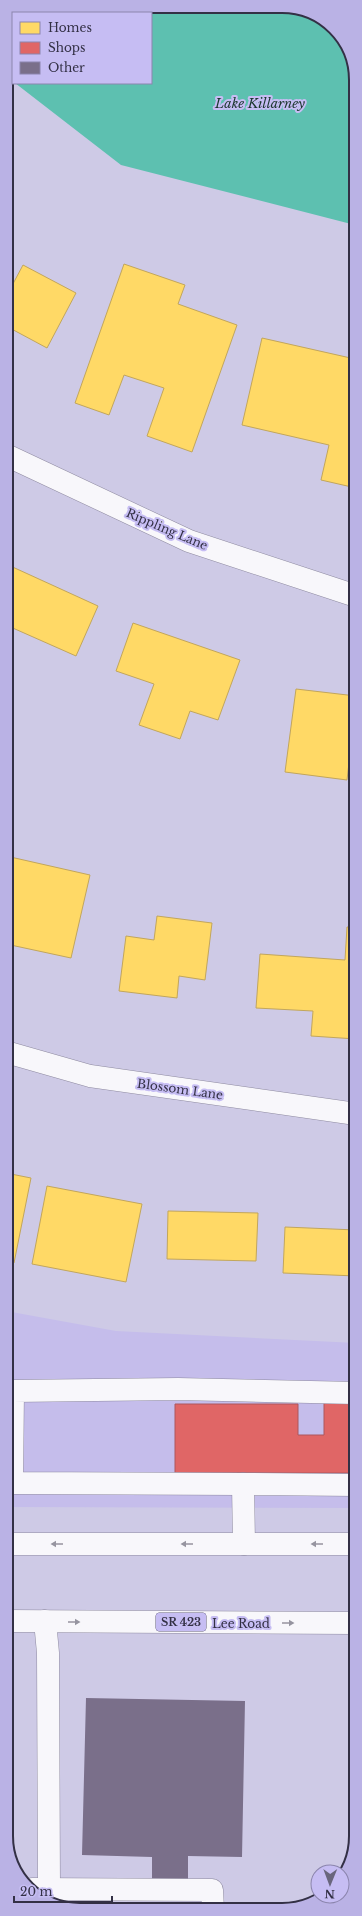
<svg xmlns="http://www.w3.org/2000/svg" width="362" height="1916" font-family="'Libre Baskerville',serif">
<style>
.built{fill:#c5bdeb}
.water{fill:#5dc0b0}
.homes{fill:#ffd966;stroke:#c2a65c}
.shops{fill:#e06666;stroke:#ac565c}
.building{fill:#7a6f8a}
.lines{fill:none;stroke-linecap:round;stroke-linejoin:round}
.minor-casing{stroke:#8e8aa0;stroke-width:23}
.major-casing{stroke:#8e8aa0;stroke-width:23}
.minor{stroke:#f8f7fb;stroke-width:22}
.major{stroke:#f8f7fb;stroke-width:22}
.oneway{fill:#9694a0}
.labels{text-anchor:middle;dominant-baseline:central;stroke-width:4;stroke-linejoin:round;paint-order:stroke}
.shield{fill:#c6bdf3;stroke:#5f5a79;stroke-width:1}
.shield-label{font-size:11px;font-weight:bold;fill:#333045}
.street-label{font-size:12px;fill:#333045;stroke:#c6bdf3}
.water-label{font-size:13px;font-style:italic;fill:#1b372e;stroke:#c6bdf3}
.rim{fill:none;stroke:#333045;stroke-width:2}
</style>
<rect width="100%" height="100%" fill="#cecae6"/>
<polygon class="built" points="6,1311 116,1331 356,1343 356,1508 7,1507"/>
<polygon class="water" points="80,6 301,8 337,31 355,71 355,225 121,165 15,83 151,83 151,13 50,13"/>
<g class="homes">
<polygon points="124,264 185,285 178,304 237,325 192,452 147,436 164,388 124,375 109,415 75,403"/>
<polygon points="23,265 76,293 47,348 6,326 6,297"/>
<polygon points="262,338 355,359 355,448 351,466 355,467 356,488 321,480 329,445 242,425"/>
<polygon points="6,564 98,606 76,656 6,625"/>
<polygon points="133,623 240,660 218,720 190,711 180,739 139,725 154,684 116,671"/>
<polygon points="296,689 356,696 356,754 350,754 347,780 285,772"/>
<polygon points="6,856 90,875 71,958 6,944"/>
<polygon points="157,916 212,923 205,980 179,976 177,998 119,991 126,936 154,940"/>
<polygon points="347,927 356,927 356,1039 311,1036 313,1011 256,1008 260,954 345,960"/>
<polygon points="6,1173 31,1178 14,1263 6,1262"/>
<polygon points="47,1186 142,1204 126,1282 32,1264"/>
<polygon points="168,1211 258,1213 256,1261 167,1259"/>
<polygon points="285,1227 356,1230 356,1276 283,1273"/>
</g>
<polygon class="shops" points="324,1402 356,1403 356,1473 175,1473 175,1404 298,1404 298,1435 324,1435"/>
<polygon class="building" points="86,1698 245,1701 242,1857 188,1856 188,1884 152,1883 152,1857 82,1855"/>
<g class="lines">
<defs>
<g id="minor">
<polyline points="6,455 189,541 356,596"/>
<polyline points="6,1052 90,1076 356,1114"/>
<polyline points="243,1484 12,1483 13,1391 178,1389 356,1393"/>
<polyline points="244,1544 243,1484 356,1485"/>
<polyline points="45,1621 48,1653 49,1889"/>
<polyline points="32,1889 212,1890 213,1909"/>
</g>
<g id="major">
<polyline points="7,1544 356,1544"/>
<polyline points="7,1621 356,1623"/>
</g>
</defs>
<use href="#minor" class="minor-casing"/>
<use href="#major" class="major-casing"/>
<use href="#minor" class="minor"/>
<use href="#major" class="major"/>
</g>
<defs><path id="oneway-solid" d="M-6-.8H1V-3.2L6.5 0L1 3.2V.8H-6Z"/></defs>
<g class="oneway">
<use href="#oneway-solid" transform="translate(57 1544) rotate(-180)"/>
<use href="#oneway-solid" transform="translate(187 1544) rotate(-180)"/>
<use href="#oneway-solid" transform="translate(317 1544) rotate(-180)"/>
<use href="#oneway-solid" transform="translate(74 1622)"/>
<use href="#oneway-solid" transform="translate(288 1623)"/>
</g>
<g class="labels">
<rect class="shield" x="156" y="1613" width="50" height="18" rx="3"/>
<g class="shield-label">
<text x="181" y="1622">SR 423</text>
</g>
<g class="street-label">
<text transform="translate(167 529) rotate(23)">Rippling Lane</text>
<text transform="translate(180 1089) rotate(8)">Blossom Lane</text>
<text x="241" y="1623">Lee Road</text>
</g>
<g class="water-label">
<text x="260" y="103">Lake Killarney</text>
</g>
</g>
<path d="M0 0H362V1916H0ZM80 13H282A67 67 0 0 1 349 80V1836A67 67 0 0 1 282 1903H80A67 67 0 0 1 13 1836V80A67 67 0 0 1 80 13Z" fill="#bab2e5" fill-rule="evenodd"/>
<path class="rim" d="M80 13H282A67 67 0 0 1 349 80V1836A67 67 0 0 1 282 1903H80A67 67 0 0 1 13 1836V80A67 67 0 0 1 80 13Z"/>
<rect x="12" y="12" width="140" height="72" fill="#c6bdf3" stroke="#8b85ad"/>
<rect x="20" y="22" width="20" height="12" fill="#ffd966" stroke="#8b85ad"/>
<text x="48" y="32" font-size="12" fill="#333045">Homes</text>
<rect x="20" y="42" width="20" height="12" fill="#e06666" stroke="#8b85ad"/>
<text x="48" y="52" font-size="12" fill="#333045">Shops</text>
<rect x="20" y="62" width="20" height="12" fill="#7a6f8a" stroke="#8b85ad"/>
<text x="48" y="72" font-size="12" fill="#333045">Other</text>
<g transform="translate(330 1884) rotate(181)"><circle r="19" fill="#c6bdf3" stroke="#8b85ad"/>
<path d="M0-3L7 15L0 10L-7 15Z" fill="#69667d"/>
<text y="-6" font-size="11" font-weight="bold" text-anchor="middle" fill="#333045">N</text>
</g>
<path d="M14 1896v6h98v-6" fill="none" stroke="#333045" stroke-width="2"/>
<text x="20" y="1896" font-size="12" fill="#333045" stroke="#c6bdf3" stroke-width="3" paint-order="stroke">20 m</text>
</svg>
